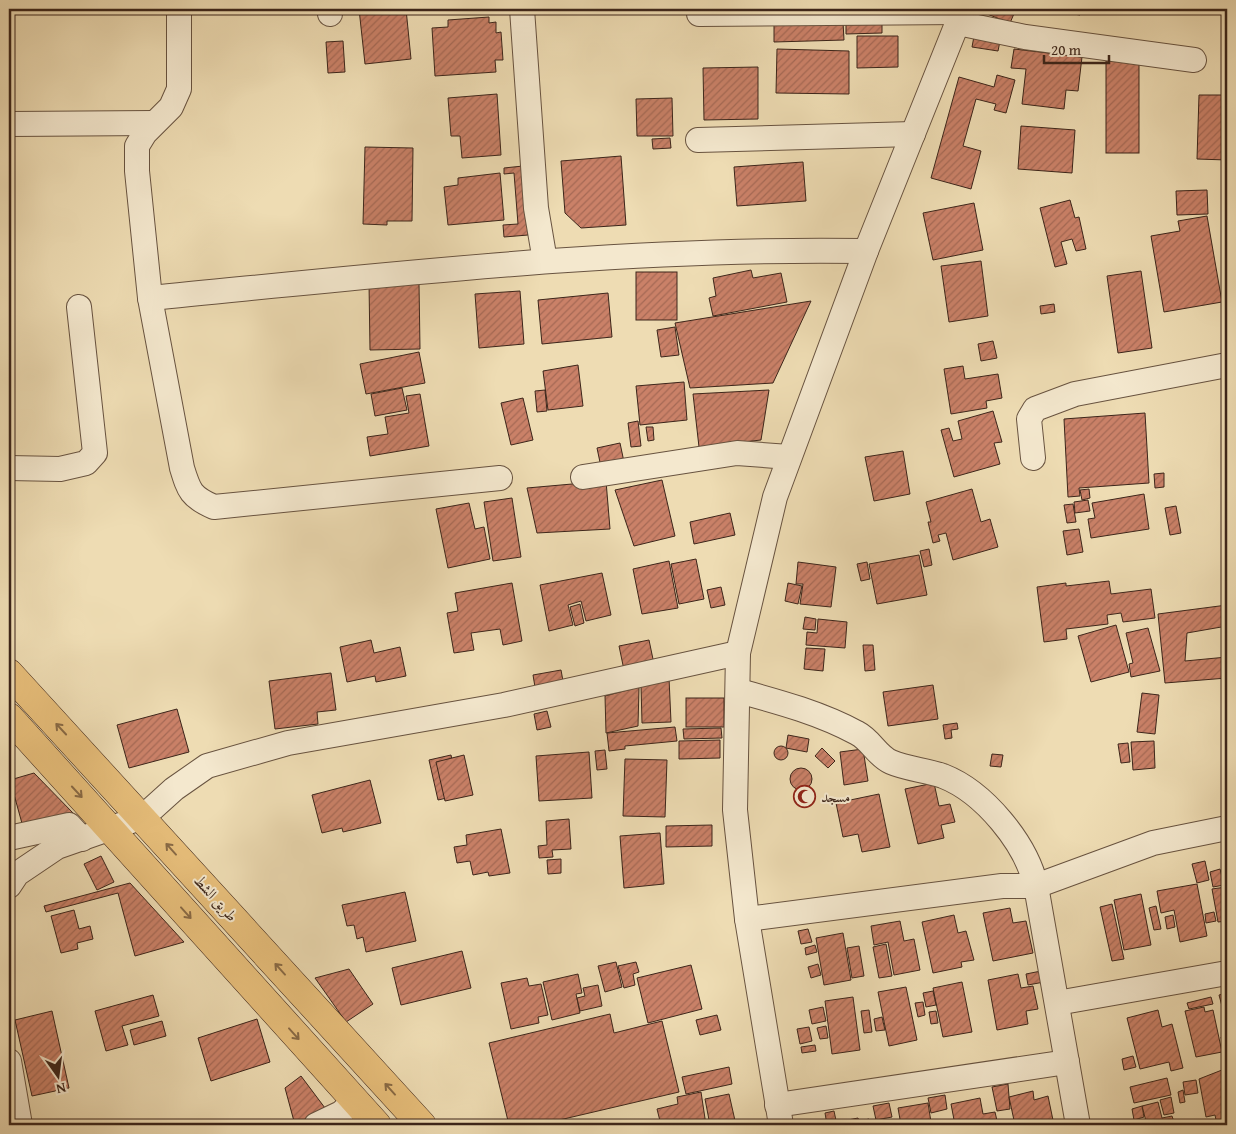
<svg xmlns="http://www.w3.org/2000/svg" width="1236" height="1134" font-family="'Gentium Book Plus',Amiri,serif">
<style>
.building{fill:url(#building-hatch);stroke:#3c251a}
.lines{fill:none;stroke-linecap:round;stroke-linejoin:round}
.minor-casing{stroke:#685340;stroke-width:26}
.trunk-casing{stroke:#3c251a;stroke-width:29}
.minor{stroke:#f4e8ce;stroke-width:24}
.trunk{stroke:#e7be7a;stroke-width:28}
.oneway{stroke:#896a45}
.labels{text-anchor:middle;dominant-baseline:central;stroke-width:4;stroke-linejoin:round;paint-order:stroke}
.poi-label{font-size:15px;fill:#3c251a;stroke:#f4e8ce;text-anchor:start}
.street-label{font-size:15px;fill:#3c251a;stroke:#f4e8ce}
</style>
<defs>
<pattern id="building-hatch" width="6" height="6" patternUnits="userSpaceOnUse" patternTransform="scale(1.25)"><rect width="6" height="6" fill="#ca8168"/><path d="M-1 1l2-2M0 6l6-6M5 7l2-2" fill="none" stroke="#a56955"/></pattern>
</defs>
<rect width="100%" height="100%" fill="#eedcb3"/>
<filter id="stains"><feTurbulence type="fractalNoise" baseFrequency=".004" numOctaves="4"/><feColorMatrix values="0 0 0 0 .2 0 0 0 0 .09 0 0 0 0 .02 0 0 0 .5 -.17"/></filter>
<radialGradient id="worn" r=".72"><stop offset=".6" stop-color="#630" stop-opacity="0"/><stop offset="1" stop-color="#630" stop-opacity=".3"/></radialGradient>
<g class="building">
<polygon points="359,9 406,9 411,59 365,64"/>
<polygon points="983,9 1016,9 1010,23 982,12"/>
<polygon points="1041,9 1081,9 1080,15"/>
<polygon points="489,17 489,23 496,22 496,33 501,32 503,60 495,60 496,72 435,76 432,28 448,27 448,20"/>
<polygon points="882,21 882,33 846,34 846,22"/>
<polygon points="843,22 844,40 774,42 774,24"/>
<polygon points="975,31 1001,36 998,51 972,47"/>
<polygon points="857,36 898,36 898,67 857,68"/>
<polygon points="343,41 345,72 328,73 326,42"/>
<polygon points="777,49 849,51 849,94 776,93"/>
<polygon points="1014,49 1082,57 1078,91 1066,90 1064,109 1022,104 1026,69 1011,68"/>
<rect x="1106" y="61" width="33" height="92"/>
<polygon points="758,67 758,119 704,120 703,68"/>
<polygon points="997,75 1015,80 1006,113 994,110 996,104 976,99 963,146 981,151 971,189 931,178 959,77 994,87"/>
<polygon points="497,94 501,155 462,158 460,136 451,136 448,98"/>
<polygon points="1199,95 1227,95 1227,160 1197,159"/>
<polygon points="672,98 673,136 637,136 636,99"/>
<polygon points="1021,126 1075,130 1072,173 1018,169"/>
<polygon points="670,138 671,148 653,149 652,139"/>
<polygon points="365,147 413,148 412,221 387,221 387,225 363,224"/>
<polygon points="621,156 626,225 581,228 565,213 561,161"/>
<polygon points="803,162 806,201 737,206 734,167"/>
<polygon points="523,166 528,235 504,237 503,225 518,224 514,173 504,174 504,168"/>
<polygon points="500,173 504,220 448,225 444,187 458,185 458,178"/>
<polygon points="1207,190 1208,214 1177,215 1176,191"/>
<polygon points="1070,200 1075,218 1079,217 1086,249 1076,251 1072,239 1061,242 1067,264 1055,267 1040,208"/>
<polygon points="974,203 983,250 933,260 923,213"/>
<polygon points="1207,216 1222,302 1164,312 1151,236 1180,231 1178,221"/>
<polygon points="981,261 988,316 949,322 941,266"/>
<polygon points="751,270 753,278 781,273 787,302 713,316 709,298 716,296 713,278"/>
<polygon points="1141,271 1152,348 1118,353 1107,276"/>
<rect x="636" y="272" width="41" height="48"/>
<polygon points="369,283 419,283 420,349 370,350"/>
<polygon points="520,291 524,344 479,348 475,294"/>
<polygon points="608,293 612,337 542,344 538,300"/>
<polygon points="811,301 773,383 690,388 675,323"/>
<polygon points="1054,304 1055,312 1041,314 1040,306"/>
<polygon points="675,327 679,355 661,357 657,330"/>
<polygon points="993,341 997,358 981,361 978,344"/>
<polygon points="419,352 425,383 366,394 360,364"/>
<polygon points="578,365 583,406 548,410 543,371"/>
<polygon points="963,366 965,379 998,374 1002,398 986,401 987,408 951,414 944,369"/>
<polygon points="684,382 687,420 640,425 636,386"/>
<polygon points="402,388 407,410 375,416 371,394"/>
<polygon points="545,390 547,411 537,412 535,391"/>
<polygon points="769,390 761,440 699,447 693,394"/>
<polygon points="420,394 429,446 370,456 367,437 388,434 385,417 409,413 406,396"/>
<polygon points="523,398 533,440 511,445 501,403"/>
<polygon points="993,411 1002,442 994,443 1000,464 954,477 941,430 949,428 953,441 962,439 958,421"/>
<polygon points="1145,413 1149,483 1079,488 1080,496 1068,497 1064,419"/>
<polygon points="638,421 641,446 631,447 628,423"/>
<polygon points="646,427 653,427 654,440 648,441"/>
<polygon points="620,443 624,462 601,467 597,448"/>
<polygon points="903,451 910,494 874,501 865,457"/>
<polygon points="1164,473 1164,487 1155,488 1154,474"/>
<polygon points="662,480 675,536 634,546 615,490"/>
<polygon points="606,481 610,529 537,533 527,488"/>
<polygon points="972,489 981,522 990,519 998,547 953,560 946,533 938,535 940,541 933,543 928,522 931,522 926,502"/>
<polygon points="1089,489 1090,498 1082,500 1080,490"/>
<polygon points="1144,494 1149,529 1091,538 1088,519 1095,518 1092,503"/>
<polygon points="512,498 521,557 493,561 484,502"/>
<polygon points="1088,500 1090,511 1075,513 1074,502"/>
<polygon points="469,503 475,529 484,527 490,559 448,568 436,509"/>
<polygon points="1073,504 1076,522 1067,523 1064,505"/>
<polygon points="1176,506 1181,533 1170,535 1165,508"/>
<polygon points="730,513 735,535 694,544 690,522"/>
<polygon points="1079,529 1083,552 1067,555 1063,531"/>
<polygon points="929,549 932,565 924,567 920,551"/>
<polygon points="919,555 927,595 877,604 869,564"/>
<polygon points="696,559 704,599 679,604 671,564"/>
<polygon points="669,561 678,608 642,614 633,569"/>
<polygon points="798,562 836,567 831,607 800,604 803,584 796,584"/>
<polygon points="867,562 870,579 861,581 857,564"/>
<polygon points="602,573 611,615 586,621 581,601 568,605 573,625 549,631 540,585"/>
<polygon points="1109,581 1111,594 1151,589 1155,618 1123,622 1121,613 1107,615 1108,624 1066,629 1067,639 1044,642 1037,587 1066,583 1066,586"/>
<polygon points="512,583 522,641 503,645 500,629 471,633 474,650 454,653 447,613 458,611 455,593"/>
<polygon points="788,583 802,586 798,604 785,601"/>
<polygon points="721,587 725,605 711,608 707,590"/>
<polygon points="580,604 584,623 575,626 570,607"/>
<polygon points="1227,605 1227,626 1187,633 1185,661 1227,657 1227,678 1165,683 1158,614"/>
<polygon points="805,617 816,619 815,630 803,629"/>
<polygon points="818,619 847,622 845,648 806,645 807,632 817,633"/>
<polygon points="1116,625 1129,672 1091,682 1078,636"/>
<polygon points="1148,628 1160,671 1131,677 1129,664 1133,663 1126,633"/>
<polygon points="371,640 374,653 400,647 406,676 376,682 375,676 347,682 340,647"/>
<polygon points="649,640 654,664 624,670 619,646"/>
<polygon points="863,645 873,645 875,670 865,671"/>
<polygon points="806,648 825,649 823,671 804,669"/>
<polygon points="561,670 563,681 535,687 533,675"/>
<polygon points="331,673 336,710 317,712 318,724 275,729 269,681"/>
<polygon points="669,678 671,722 642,723 641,685"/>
<polygon points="933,685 938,719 888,726 883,692"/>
<polygon points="639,687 638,726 606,733 605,696"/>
<polygon points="1142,693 1159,695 1155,734 1137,732"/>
<rect x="686" y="698" width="38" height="29"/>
<polygon points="177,709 189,752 129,768 117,725"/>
<polygon points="547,711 551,727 537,730 534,714"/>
<polygon points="957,723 958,729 951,730 952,738 945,739 943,725"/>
<polygon points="675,727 677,741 625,746 625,749 609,751 607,733"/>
<polygon points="721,728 722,738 684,739 683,729"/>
<polygon points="788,735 809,739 807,752 786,748"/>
<polygon points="720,740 720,758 679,759 679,741"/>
<polygon points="1154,741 1155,768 1133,770 1131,742"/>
<polygon points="1128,743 1130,762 1121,763 1118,744"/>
<circle cx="781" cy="753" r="7"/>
<polygon points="822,748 835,761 828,768 815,756"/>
<polygon points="863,749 868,781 844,785 840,752"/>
<polygon points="605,750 607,769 597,770 595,751"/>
<polygon points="589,752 592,798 539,801 536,756"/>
<polygon points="992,754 1003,755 1001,767 990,766"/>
<polygon points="451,755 460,795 438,800 429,760"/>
<polygon points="464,755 473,795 445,801 436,762"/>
<polygon points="625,759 667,760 665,817 623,816"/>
<circle cx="801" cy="779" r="11"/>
<polygon points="34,773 73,813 23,827 10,780"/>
<polygon points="370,780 381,823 343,832 342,828 322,833 312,795"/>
<polygon points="934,783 939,806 950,804 955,822 941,825 944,838 918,844 905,789"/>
<polygon points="879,794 890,847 862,852 858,834 843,837 836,803"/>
<polygon points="569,819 571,849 552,850 553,857 539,858 538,846 547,845 546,821"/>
<polygon points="712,825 712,846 666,847 666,826"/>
<polygon points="501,829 510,873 489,876 488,872 473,875 470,861 457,863 454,847 467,845 466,835"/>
<polygon points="660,833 664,884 624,888 620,836"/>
<polygon points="101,856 114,882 97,890 84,864"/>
<polygon points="561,859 561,873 548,874 547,860"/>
<polygon points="1205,861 1209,880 1197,883 1192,864"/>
<polygon points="1220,869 1224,885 1213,887 1210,872"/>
<polygon points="130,883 184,942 135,956 118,893 46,912 44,906"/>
<polygon points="1197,884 1207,936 1180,942 1174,910 1161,913 1157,891"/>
<polygon points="1226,887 1227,921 1218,922 1212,889"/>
<polygon points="405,892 416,941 366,952 363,937 357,939 354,925 347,926 342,905"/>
<polygon points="1141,894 1151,945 1124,950 1114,900"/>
<polygon points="1112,904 1124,959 1112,961 1100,907"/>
<polygon points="1156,906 1161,929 1154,930 1149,908"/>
<polygon points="1010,908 1013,923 1026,921 1033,953 993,961 983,913"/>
<polygon points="74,910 79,929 90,926 93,939 77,943 78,949 61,953 51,916"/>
<polygon points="1214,912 1216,921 1206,923 1205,914"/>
<polygon points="954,915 958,933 966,931 974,960 961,962 962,967 933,973 922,922"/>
<polygon points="1173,915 1175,927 1167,929 1165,917"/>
<polygon points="900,921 904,941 914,939 920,970 894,975 888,942 874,945 871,926"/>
<polygon points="808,929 812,942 801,944 798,931"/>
<polygon points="843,933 851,980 824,985 816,938"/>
<polygon points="886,944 892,976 879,978 873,947"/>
<polygon points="815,945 817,952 806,955 805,948"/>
<polygon points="859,946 864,976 852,978 847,948"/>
<polygon points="462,951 471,988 401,1005 392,968"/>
<polygon points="616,962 622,987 605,992 598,966"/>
<polygon points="636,962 639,972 633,974 635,985 624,988 618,966"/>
<polygon points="818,964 821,975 811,978 808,967"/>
<polygon points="691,965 702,1009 648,1023 637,978"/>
<polygon points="349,969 373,1004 346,1022 315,978"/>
<polygon points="1041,971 1044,982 1028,985 1026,974"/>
<polygon points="578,974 582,993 576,994 580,1013 552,1020 543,982"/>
<polygon points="1018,974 1021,988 1033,986 1038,1009 1026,1011 1028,1024 997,1030 988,980"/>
<polygon points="527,978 529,986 541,984 548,1015 538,1017 539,1023 511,1029 501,983"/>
<polygon points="962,982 972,1032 943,1037 933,988"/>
<polygon points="598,985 602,1006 580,1011 577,998 585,996 583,988"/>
<polygon points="906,987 917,1040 889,1046 878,992"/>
<polygon points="933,991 936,1005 926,1007 923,993"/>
<polygon points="1227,993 1227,1009 1223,1010 1219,995"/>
<polygon points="153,995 159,1016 122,1026 128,1045 106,1051 95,1011"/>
<polygon points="853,997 860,1050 832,1054 825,1001"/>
<polygon points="1211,997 1213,1004 1189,1009 1187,1003"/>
<polygon points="923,1002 925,1015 918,1017 915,1003"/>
<polygon points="823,1007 826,1021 812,1024 809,1010"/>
<polygon points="1204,1007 1205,1012 1213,1010 1222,1052 1196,1057 1185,1011"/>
<polygon points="869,1010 872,1032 864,1033 861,1011"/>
<polygon points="1158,1010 1162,1027 1172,1024 1183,1068 1171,1071 1169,1062 1140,1069 1127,1018"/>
<polygon points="52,1011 69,1088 32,1096 15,1020"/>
<polygon points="936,1011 938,1023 931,1024 929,1012"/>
<polygon points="610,1014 614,1033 662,1021 679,1092 538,1125 509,1125 489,1043"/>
<polygon points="717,1015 721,1030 700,1035 696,1020"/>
<polygon points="882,1017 885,1030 876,1031 874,1019"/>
<polygon points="257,1019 270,1062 211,1081 198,1038"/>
<polygon points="1227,1020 1227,1034 1226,1035 1222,1022"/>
<polygon points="162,1021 166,1036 134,1045 130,1030"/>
<polygon points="826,1026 828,1038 820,1039 817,1028"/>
<polygon points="809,1027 812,1041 800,1044 797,1029"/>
<polygon points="1227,1036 1227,1051 1224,1051 1221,1037"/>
<polygon points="815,1045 816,1051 802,1053 801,1047"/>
<polygon points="1133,1056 1136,1067 1124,1070 1122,1059"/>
<polygon points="729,1067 732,1084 686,1094 682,1077"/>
<polygon points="1222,1070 1227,1095 1227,1123 1217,1125 1215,1115 1206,1117 1199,1079"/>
<polygon points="301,1076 325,1108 301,1125 295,1125 285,1088"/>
<polygon points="1167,1078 1171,1095 1134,1103 1130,1087"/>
<polygon points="1196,1080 1198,1093 1185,1095 1183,1082"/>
<polygon points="1008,1084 1010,1109 997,1111 992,1087"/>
<polygon points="1183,1090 1185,1102 1180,1103 1178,1092"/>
<polygon points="1033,1091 1034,1100 1048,1096 1054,1125 1015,1125 1009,1097"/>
<polygon points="701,1092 706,1125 653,1125 652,1123 660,1121 657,1109 678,1104 677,1097"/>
<polygon points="729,1094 736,1125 710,1125 705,1099"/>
<polygon points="945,1095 947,1109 931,1113 928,1098"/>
<polygon points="1171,1097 1174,1113 1164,1115 1160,1100"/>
<polygon points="980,1098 983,1114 995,1112 998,1125 955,1125 951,1104"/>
<polygon points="1158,1102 1162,1118 1172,1116 1175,1125 1147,1125 1142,1106"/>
<polygon points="889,1103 892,1117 876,1120 873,1106"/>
<polygon points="928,1103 931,1122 938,1121 939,1125 901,1125 898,1108"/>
<polygon points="1142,1106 1144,1117 1134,1120 1132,1109"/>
<polygon points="834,1111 837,1125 827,1125 825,1113"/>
<polygon points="858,1118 859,1121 869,1119 871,1125 844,1125 843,1121"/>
<polygon points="897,1120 898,1125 882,1125 881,1123"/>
</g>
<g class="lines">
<defs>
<g id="minor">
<path d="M179,9v80l-8,18 -26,26 -8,13v25l13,127 32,170c7,23 9,29 32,39l286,-29"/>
<polyline points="329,9 330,14"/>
<polyline points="522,9 536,208 545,261"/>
<polyline points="699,14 962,12"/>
<polyline points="958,23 1025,37 1194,60"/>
<polyline points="9,124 154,123"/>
<polyline points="698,140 913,134"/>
<path d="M150,298c238,-23 476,-51 716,-47"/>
<polyline points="1033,458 1029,419 1035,409 1075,394 1227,365"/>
<polyline points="9,468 60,469 86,463 95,453 79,307"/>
<polyline points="583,477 737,453 789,457"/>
<path d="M739,691c40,11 81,22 118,42 14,7 20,23 34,29 16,7 35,8 52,14 41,16 83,67 93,110l117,-43 74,-15"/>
<polyline points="9,838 69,825 82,839"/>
<polyline points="9,886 17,874 57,847 143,817 174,789 207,766 288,743 504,705 738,653"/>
<polyline points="747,919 1002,886 1036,886 1078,1125"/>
<polyline points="1057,1003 1227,973"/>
<polyline points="9,1061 20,1125"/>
<polyline points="777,1105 1067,1062"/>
<polyline points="316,1125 341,1113 354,1101"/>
<polyline points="781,1125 747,919 735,810 738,653 775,497 866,251 963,9"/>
</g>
<g id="trunk">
<polyline points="9,673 422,1125"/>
<polyline points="9,717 377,1125"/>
</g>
</defs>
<use href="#minor" class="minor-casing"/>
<use href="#trunk" class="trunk-casing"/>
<use href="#minor" class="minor"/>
<use href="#trunk" class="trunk"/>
</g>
<defs><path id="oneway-shaft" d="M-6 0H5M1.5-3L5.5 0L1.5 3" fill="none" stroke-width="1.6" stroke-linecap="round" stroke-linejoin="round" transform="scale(1.25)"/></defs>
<g class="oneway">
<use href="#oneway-shaft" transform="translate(61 729) rotate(-133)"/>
<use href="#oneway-shaft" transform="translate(77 792) rotate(47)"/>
<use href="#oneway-shaft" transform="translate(171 849) rotate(-132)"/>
<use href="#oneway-shaft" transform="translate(186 913) rotate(48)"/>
<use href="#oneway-shaft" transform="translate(280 969) rotate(-132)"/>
<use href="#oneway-shaft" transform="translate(294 1034) rotate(48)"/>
<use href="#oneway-shaft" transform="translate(390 1089) rotate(-132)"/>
</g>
<defs>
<symbol id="mosque-ring" viewBox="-11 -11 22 22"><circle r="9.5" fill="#f4e8ce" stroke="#8f2418" stroke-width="1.5"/><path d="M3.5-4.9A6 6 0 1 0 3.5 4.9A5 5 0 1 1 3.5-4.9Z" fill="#8f2418"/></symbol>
</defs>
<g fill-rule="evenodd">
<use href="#mosque-ring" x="792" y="784" width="25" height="25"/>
</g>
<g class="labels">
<g class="poi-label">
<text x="821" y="796">مسجد</text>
</g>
<g class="street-label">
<text transform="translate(216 898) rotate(48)">طريق الشط</text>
</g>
</g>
<rect width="1236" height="1134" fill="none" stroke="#eedcb3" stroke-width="30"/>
<rect x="10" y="10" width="1216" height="1114" fill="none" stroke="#3c251a" stroke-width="2.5"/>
<rect x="15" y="15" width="1206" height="1104" fill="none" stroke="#3c251a"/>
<g transform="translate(58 1076) rotate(166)" stroke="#f4e8ce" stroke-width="4" paint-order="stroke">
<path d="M0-4L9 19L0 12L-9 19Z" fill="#3c251a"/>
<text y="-8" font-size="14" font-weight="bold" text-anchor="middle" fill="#3c251a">N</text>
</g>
<path d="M1044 55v8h65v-8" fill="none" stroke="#3c251a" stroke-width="2.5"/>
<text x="1051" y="55" font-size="15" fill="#3c251a" stroke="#f4e8ce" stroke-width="4" paint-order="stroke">20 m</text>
<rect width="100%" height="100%" filter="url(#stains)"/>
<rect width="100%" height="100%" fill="url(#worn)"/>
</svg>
